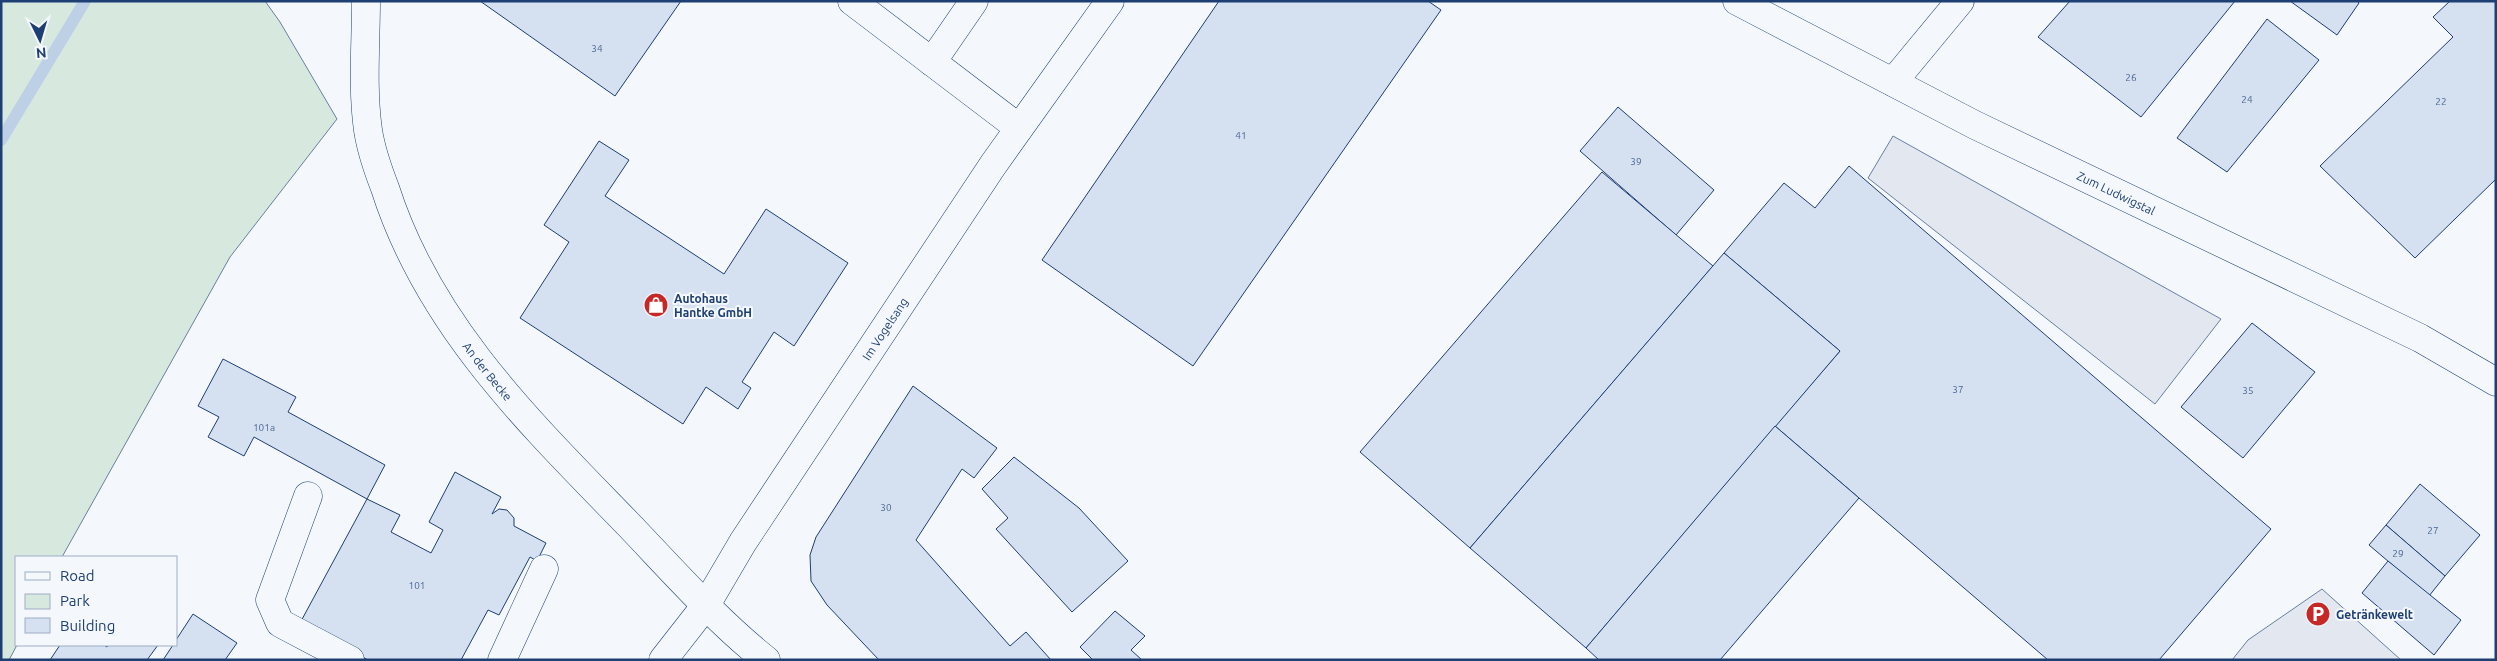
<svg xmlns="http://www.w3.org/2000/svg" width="2497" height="661" font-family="Ubuntu,sans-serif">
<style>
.green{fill:#d7e8df;stroke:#687fa3}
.parking{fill:#e3e8f0;stroke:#687fa3}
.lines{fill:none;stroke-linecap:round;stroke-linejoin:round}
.stream{stroke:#bed0e5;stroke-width:12}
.building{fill:#d5e0f0;stroke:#1d3f73}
.minor-casing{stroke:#1d3f73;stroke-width:29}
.minor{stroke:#f4f7fb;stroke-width:28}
.labels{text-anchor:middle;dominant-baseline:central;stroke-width:4;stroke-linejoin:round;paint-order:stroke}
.number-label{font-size:10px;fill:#4b6792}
.street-label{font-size:12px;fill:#1d3f73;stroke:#f4f7fb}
.poi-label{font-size:12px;font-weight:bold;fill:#1d3f73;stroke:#f4f7fb;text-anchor:start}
</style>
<rect width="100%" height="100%" fill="#f4f7fb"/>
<polygon class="green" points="1,1 265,1 280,22 337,119 230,257 62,557 16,557 17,645 9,660 1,660"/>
<g class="parking">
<polygon points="1893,136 2221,319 2155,404 1868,178"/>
<polygon points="2322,589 2401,660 2232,660 2248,640"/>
</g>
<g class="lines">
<polyline class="stream" points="1,140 85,1"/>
</g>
<g class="building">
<polygon points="480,1 681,1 615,96"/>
<polygon points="1219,1 1428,1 1441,10 1193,366 1042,260"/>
<polygon points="2070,1 2235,1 2141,117 2038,37"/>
<polygon points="2290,1 2357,1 2359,3 2337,35"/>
<polygon points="2450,1 2496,1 2496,179 2415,258 2320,166 2453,37 2433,17"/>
<polygon points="2267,19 2319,60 2227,172 2177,138"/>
<polygon points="1618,107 1714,190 1676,235 1580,151"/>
<polygon points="599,141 629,160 605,196 724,274 766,209 848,263 794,346 774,332 742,382 751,388 738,409 706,387 683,424 520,318 569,242 544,225"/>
<polygon points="1849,166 2271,529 2159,660 2048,660 1775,426 1840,351 1724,253 1784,183 1815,208"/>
<polygon points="1602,172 1713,266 1470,548 1360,452"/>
<polygon points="1724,253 1840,351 1586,648 1470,548"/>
<polygon points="2252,323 2315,372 2243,458 2181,407"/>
<polygon points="223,359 296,397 288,412 385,465 367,499 254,437 244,456 208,437 219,417 198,406"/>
<polygon points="913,386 997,448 974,478 962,469 916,540 1010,646 1026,632 1051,660 879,660 827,605 811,581 810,555 816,537"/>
<polygon points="1775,426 1859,498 1720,660 1599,660 1586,648"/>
<polygon points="1014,457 1079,508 1128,561 1072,612 996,529 1008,518 982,489"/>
<polygon points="455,472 501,497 492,514 499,509 507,510 514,518 514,526 546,543 537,561 530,557 499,615 488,610 461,660 368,660 300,623 367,499 400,515 391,532 431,553 443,530 429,522"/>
<polygon points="2420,484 2480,535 2445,576 2386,525"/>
<polygon points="2386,525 2445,576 2429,596 2369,545"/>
<polygon points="2388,561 2461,620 2434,655 2362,593"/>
<polygon points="1115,611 1145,636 1131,650 1142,660 1093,660 1080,647"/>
<polygon points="193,614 237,643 225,660 163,660 173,645 176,645 176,640"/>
<polygon points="60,645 104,645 107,647 108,645 158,645 147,660 50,660"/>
</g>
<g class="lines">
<defs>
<g id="minor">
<path id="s1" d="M366,1c0,42 -4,87 2,129 3,20 10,40 17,58 44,138 145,235 243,336 44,46 88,96 138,136"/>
<polyline points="852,1 1019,128"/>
<path id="s2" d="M1737,1l238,124 445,213 76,44"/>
<polyline points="932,62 974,1"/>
<polyline points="1893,82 1960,1"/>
<polyline points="308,496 270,600 280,623 350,660"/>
<polyline points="502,660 544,569"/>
<path id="s3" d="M663,660l43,-55 37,-63 250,-377 117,-164"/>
</g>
</defs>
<use href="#minor" class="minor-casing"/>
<use href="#minor" class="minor"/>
</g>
<defs>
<symbol id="shop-disc" viewBox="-11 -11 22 22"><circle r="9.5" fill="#c62828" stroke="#f4f7fb"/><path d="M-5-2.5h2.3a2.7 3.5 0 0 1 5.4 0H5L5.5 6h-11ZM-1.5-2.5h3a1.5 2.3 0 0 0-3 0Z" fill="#fff"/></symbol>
<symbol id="parking-disc" viewBox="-11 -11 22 22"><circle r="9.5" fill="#c62828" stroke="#f4f7fb"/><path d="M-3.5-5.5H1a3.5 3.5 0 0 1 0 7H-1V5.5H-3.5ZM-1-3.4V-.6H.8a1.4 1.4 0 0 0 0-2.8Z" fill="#fff"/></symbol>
</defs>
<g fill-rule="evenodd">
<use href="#shop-disc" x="642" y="291" width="28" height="28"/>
<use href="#parking-disc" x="2304" y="600" width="28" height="28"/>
</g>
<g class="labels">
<g class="number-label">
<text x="597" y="48">34</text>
<text x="2131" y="77">26</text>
<text x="2247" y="99">24</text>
<text x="2441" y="101">22</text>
<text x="1241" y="135">41</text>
<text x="1636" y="161">39</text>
<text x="1958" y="389">37</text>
<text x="2248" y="390">35</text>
<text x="264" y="427">101a</text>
<text x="886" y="507">30</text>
<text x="2433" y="530">27</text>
<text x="2398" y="553">29</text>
<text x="417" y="585">101</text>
</g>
<g class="street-label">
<text stroke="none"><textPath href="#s2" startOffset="425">Zum Ludwigstal</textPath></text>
<text stroke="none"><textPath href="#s3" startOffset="399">Im Vogelsang</textPath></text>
<text stroke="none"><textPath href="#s1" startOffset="401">An der Becke</textPath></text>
</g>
<g class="poi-label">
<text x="674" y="298">Autohaus<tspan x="674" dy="14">Hantke GmbH</tspan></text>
<text x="2336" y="614">Getränkewelt</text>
</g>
</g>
<rect width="2497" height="661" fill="none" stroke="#1d3f73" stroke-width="5"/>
<rect x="15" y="556" width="162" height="90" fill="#f4f7fb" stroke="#9eadc5"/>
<rect x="25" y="572" width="25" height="8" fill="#f4f7fb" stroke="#9eadc5"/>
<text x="60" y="581" font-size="15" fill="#1d3f73">Road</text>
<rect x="25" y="594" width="25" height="15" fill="#d7e8df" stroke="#9eadc5"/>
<text x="60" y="606" font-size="15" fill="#1d3f73">Park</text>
<rect x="25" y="618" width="25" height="15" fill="#d5e0f0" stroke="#9eadc5"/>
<text x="60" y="631" font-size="15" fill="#1d3f73">Building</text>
<g transform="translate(40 40) rotate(175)" stroke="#f4f7fb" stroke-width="4" paint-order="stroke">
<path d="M0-4L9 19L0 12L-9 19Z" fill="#1d3f73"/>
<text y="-8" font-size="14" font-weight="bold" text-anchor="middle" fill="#1d3f73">N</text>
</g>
</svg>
